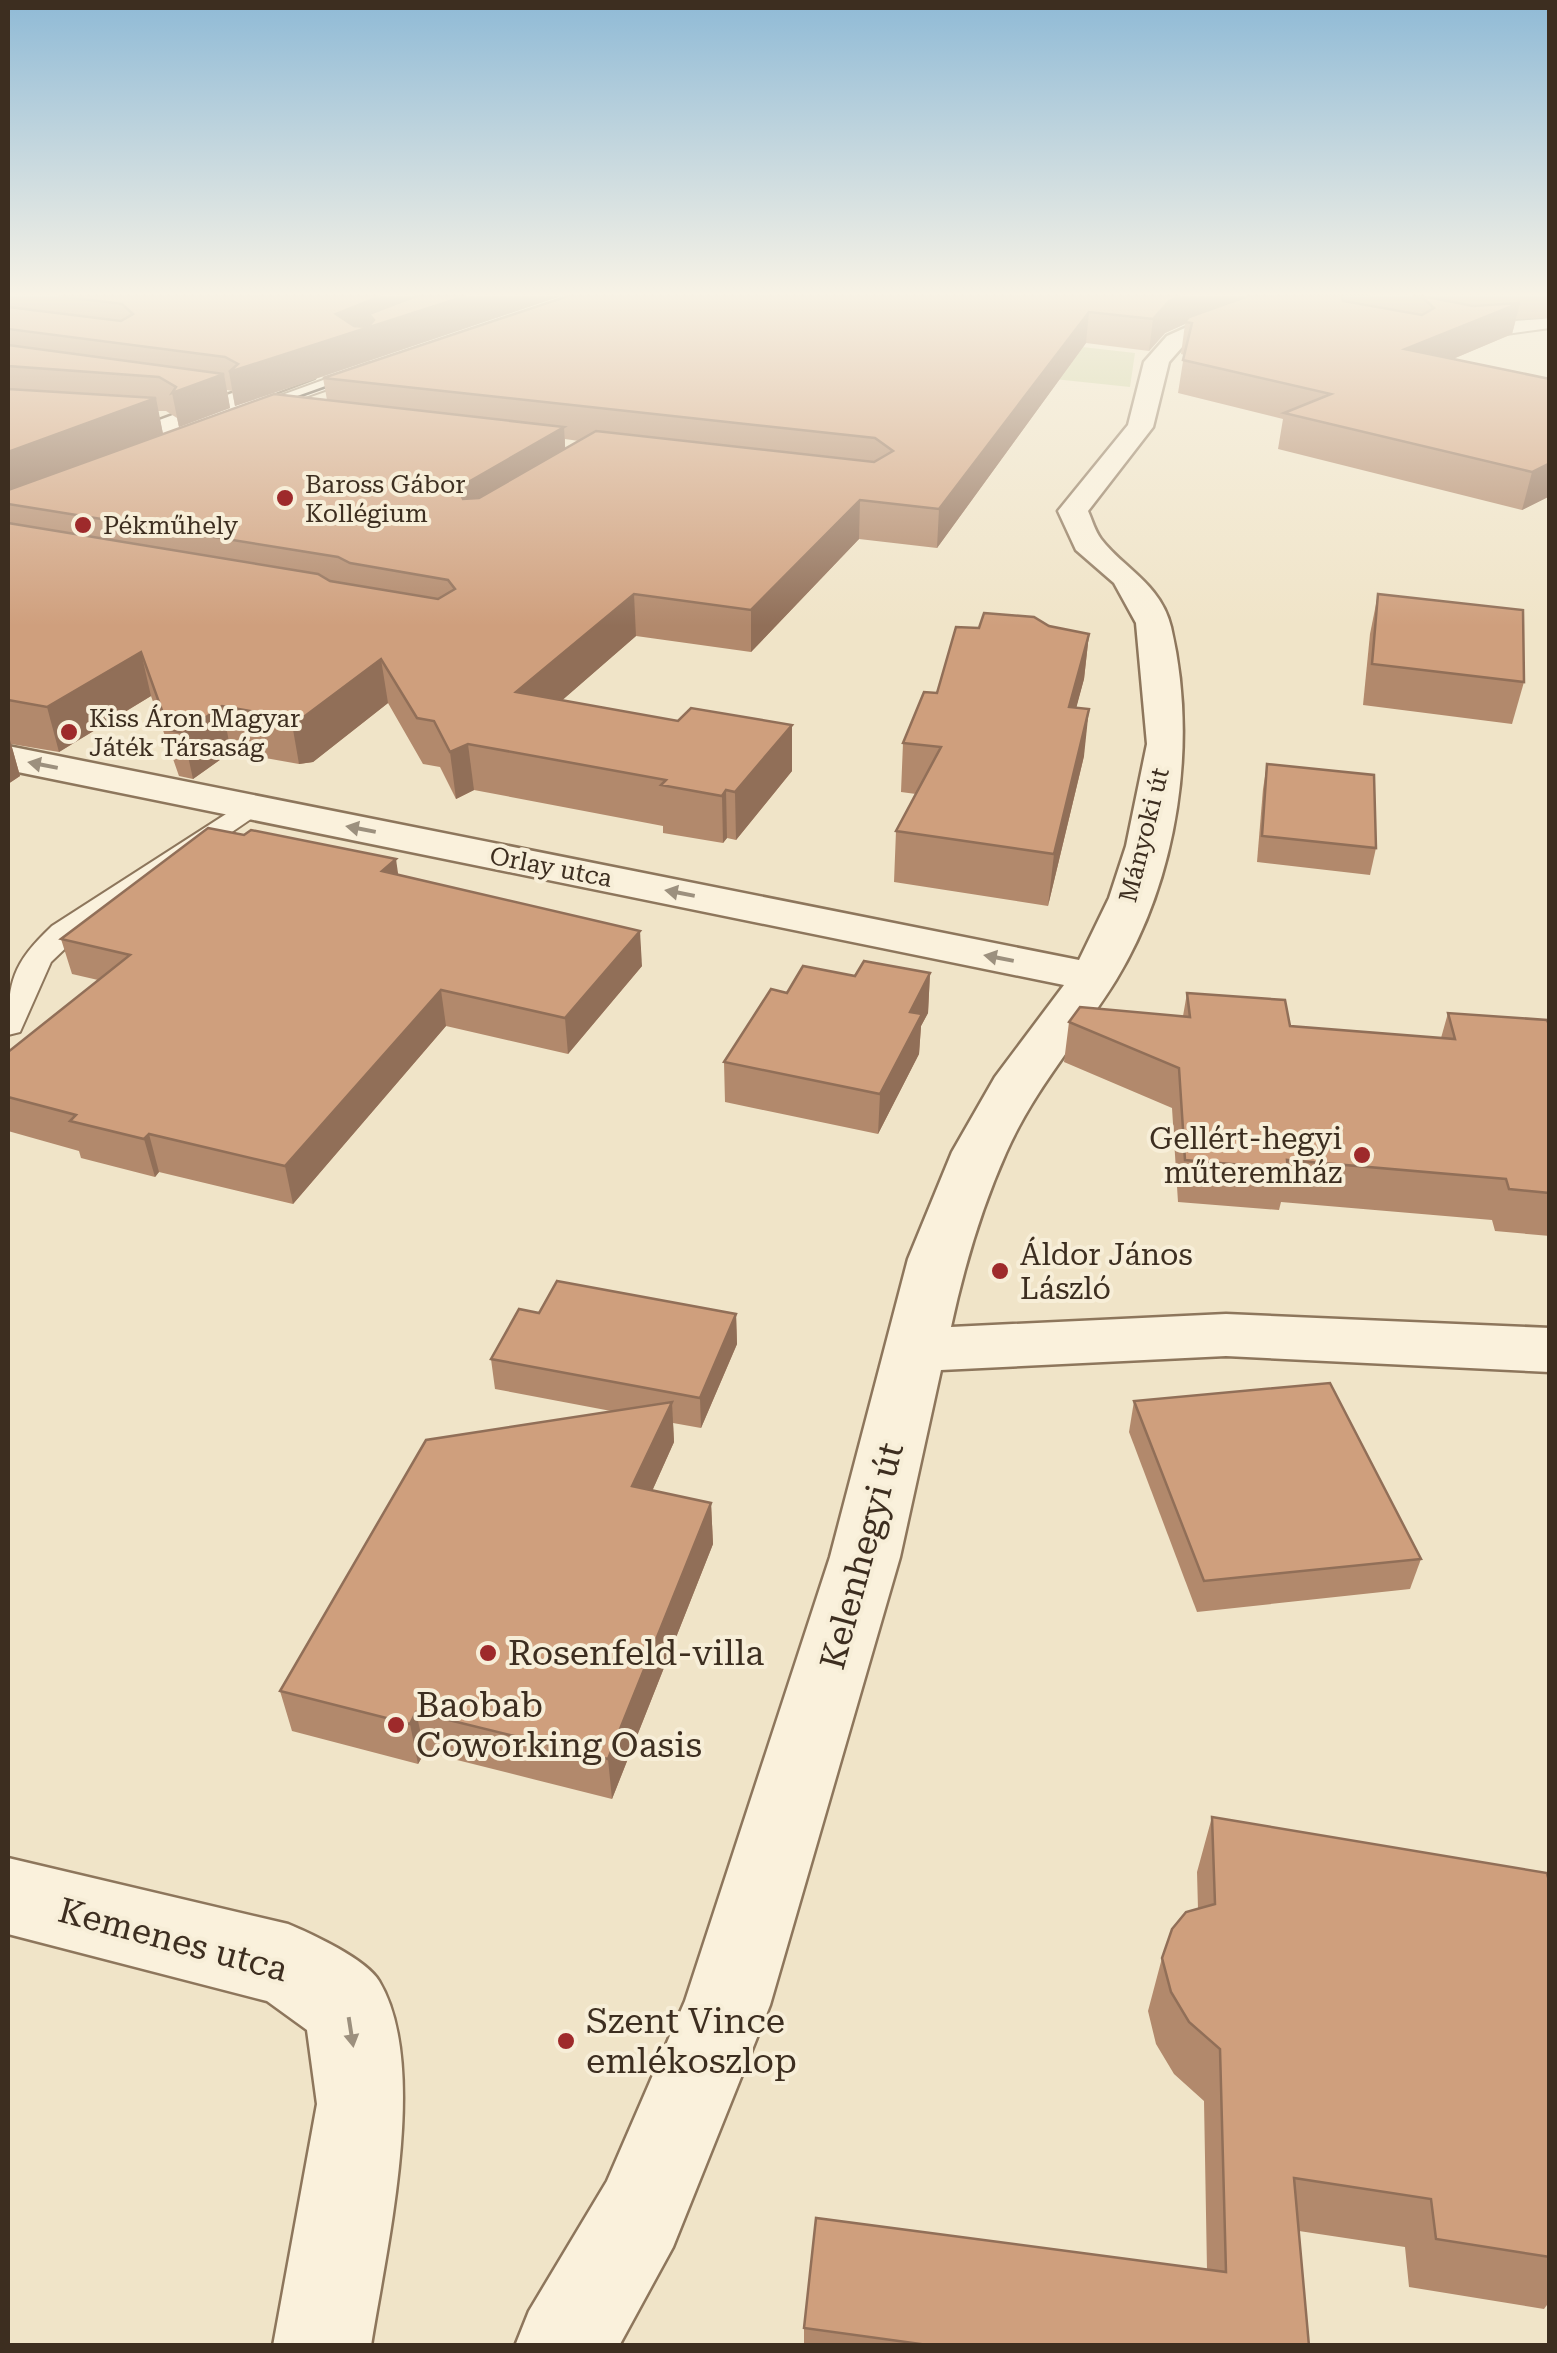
<svg xmlns="http://www.w3.org/2000/svg" width="1557" height="2353" font-family="'Roboto Serif',serif">
<style>
.green{fill:#c9cf9b}
.lines{fill:none;stroke-linecap:round;stroke-linejoin:round}
.service-casing{stroke:#8d765c;stroke-width:4}
.minor-casing{stroke:#8d765c;stroke-width:5}
.secondary-casing{stroke:#6f573f;stroke-width:5}
.service{fill:#faf1dc;fill-rule:evenodd}
.minor{fill:#faf1dc;fill-rule:evenodd}
.secondary{fill:#faf1dc;fill-rule:evenodd}
.tram{stroke:#3d2e20;stroke-width:2.5}
.wall{fill:#b2896c;fill-rule:evenodd}
.shaded-wall{fill:#916f58}
.building{fill:#cf9f7d;stroke:#916f58;stroke-width:2.5}
.oneway{fill:#9c907e}
.poi-dot{fill:#9e2a2b;stroke:#f7eed8;stroke-width:4}
.labels{text-anchor:middle;dominant-baseline:central;stroke-width:8;stroke-linejoin:round;paint-order:stroke}
.far-poi-label{font-size:25px;fill:#3d2e20;stroke:#f7eed8;text-anchor:start}
.far-street-label{font-size:25px;fill:#3d2e20;stroke:#f7eed8}
.poi-label{font-size:30px;fill:#3d2e20;stroke:#f7eed8;text-anchor:end}
.near-street-label{font-size:35px;fill:#3d2e20;stroke:#f7eed8}
.near-poi-label{font-size:35px;fill:#3d2e20;stroke:#f7eed8;text-anchor:start}
</style>
<rect width="100%" height="100%" fill="#f0e4c8"/>
<polygon class="green" points="969,334 1135,353 1130,387 929,366"/>
<g class="lines">
<defs>
<g id="service">
<path d="M1550,318v10l-51,7 -44,-7c9,-6 76,-7 95,-10z"/>
<polygon points="370,363 376,364 376,372 248,417 233,413"/>
<path d="M251,798l10,2 4,6 -4,6 -187,128 -23,22 -31,70 -12,3c0,-54 4,-71 44,-109z"/>
</g>
<g id="minor">
<path d="M1307,296h61l-11,7 -104,17 -70,26 -14,16 -16,65 -65,84c4,9 7,20 13,28 22,29 60,45 70,88 27,115 7,251 -55,353 -36,58 -82,109 -110,173 -25,56 -42,114 -55,174l275,-13 324,14v44l-324,-16 -285,14 -41,187 -130,448 -97,242 -54,99h-104l14,-35 78,-130 78,-180 145,-444 78,-298 44,-107 43,-75 69,-92 -1056,-215v-24l1071,214 30,-62 17,-52 21,-102 -11,-121 -22,-40 -38,-33 -18,-39 70,-86 16,-63 23,-26 47,-21z"/>
<path d="M8,1858l280,66c24,10 78,35 91,57 51,85 7,268 -8,365h-98l44,-242 -10,-74 -40,-29 -259,-67z"/>
</g>
<polygon id="secondary" points="305,366 317,373 314,378 8,495 8,476"/>
</defs>
<use href="#service" class="service-casing"/>
<use href="#minor" class="minor-casing"/>
<use href="#secondary" class="secondary-casing"/>
<use href="#service" class="service"/>
<use href="#minor" class="minor"/>
<use href="#secondary" class="secondary"/>
<polyline class="tram" points="273,406 349,379"/>
</g>
<g class="wall">
<path d="M8,296h553l-326,110 -3,-15 -5,-1 3,18 -51,19 -2,-9 -11,-7h-8l5,23 164,-34 -4,-22 245,-82h982v22l-34,1 -4,15 -59,25 97,20v117l-28,14 -244,-61 5,-30 -105,-26 6,-38 -3,-1 4,-30 -20,9 -16,18 -63,-8 -149,205 -78,-9 -108,113 -115,-16 -74,64 116,21 114,4v46l-56,69 -9,-2 -4,5 -60,-10v-7l-189,-36 -18,9 -16,-32 -17,-3 -35,-61 -75,59 -14,2 -68,-12 -38,27 -14,-3 -28,-80 -92,56 -48,-8 9,32 -12,8zM565,439l14,2 -14,7z"/>
<polygon points="1378,594 1524,682 1512,724 1363,705 1370,634"/>
<polygon points="1049,626 1089,634 1084,679 1076,707 1084,756 1048,906 894,882 896,831 916,794 901,792 903,743 979,628"/>
<polygon points="1267,764 1376,848 1370,875 1257,862 1263,789"/>
<polygon points="398,875 642,966 568,1054 446,1026 293,1204 159,1172 155,1177 81,1158 79,1151 8,1131 8,1053 98,980 72,974 61,939"/>
<polygon points="930,973 928,1013 921,1026 919,1054 878,1134 725,1102 724,1062 787,993 855,976"/>
<polygon points="1187,993 1290,1026 1441,1038 1448,1013 1550,1027 1550,1236 1495,1231 1492,1220 1281,1202 1279,1210 1178,1202 1172,1108 1064,1062 1069,1022 1183,1016"/>
<polygon points="539,1313 736,1314 737,1344 701,1428 673,1423 674,1442 652,1491 711,1503 713,1544 612,1799 425,1752 418,1764 292,1731 280,1691 611,1411 495,1389 491,1359"/>
<polygon points="1134,1401 1421,1559 1410,1589 1197,1612 1129,1432"/>
<polygon points="1212,1817 1550,1885 1550,2301 1544,2309 1409,2287 1405,2247 1299,2231 1309,2346 804,2346 804,2328 1207,2270 1204,2101 1174,2074 1156,2044 1148,2011 1162,1958 1198,1909 1197,1872"/>
</g>
<g class="shaded-wall">
<polygon points="381,296 561,296 235,406 229,372 336,314"/>
<polygon points="1181,296 1286,296 1185,322 1185,324 1165,333 1149,351 1153,319 1169,301"/>
<polygon points="1520,303 1512,334 1398,382 1405,349"/>
<polygon points="1089,312 1086,343 937,548 939,509"/>
<polygon points="224,374 230,408 179,427 172,393"/>
<polygon points="156,398 163,434 8,493 8,452"/>
<polygon points="564,427 566,463 462,527 458,488"/>
<polygon points="1550,463 1550,496 1522,510 1532,472"/>
<polygon points="860,500 859,539 751,652 751,610"/>
<polygon points="634,594 636,636 520,737 516,692"/>
<polygon points="1089,634 1084,679 1064,754 1069,707"/>
<polygon points="141,652 151,696 59,752 47,707"/>
<polygon points="381,659 388,703 313,762 299,764 291,718"/>
<polygon points="222,706 231,752 193,779 183,733"/>
<polygon points="1089,709 1084,756 1048,906 1054,854"/>
<polygon points="792,725 792,771 736,840 735,792"/>
<polygon points="8,733 20,776 8,784"/>
<polygon points="468,744 474,790 456,799 450,752"/>
<polygon points="726,790 727,838 723,843 722,796"/>
<polygon points="396,859 401,894 382,871"/>
<polygon points="640,931 642,966 568,1054 565,1018"/>
<polygon points="930,973 928,1013 921,1026 919,1054 878,1134 880,1094 910,1012"/>
<polygon points="441,990 446,1026 293,1204 285,1166"/>
<polygon points="149,1134 159,1172 155,1177 144,1139"/>
<polygon points="736,1314 737,1344 701,1428 700,1398"/>
<polygon points="672,1402 674,1442 636,1527 632,1486"/>
<polygon points="711,1503 713,1544 612,1799 608,1759"/>
<polygon points="416,1712 425,1752 418,1764 410,1724"/>
</g>
<g class="building">
<polygon points="59,296 381,296 336,314 354,326 368,327 374,320 369,314 416,296 466,296 229,372 238,364 225,357 8,329 8,307 121,321 133,314 122,304"/>
<polygon points="568,296 1181,296 1169,301 1153,319 1089,312 939,509 860,500 751,610 634,594 516,692 678,721 691,708 792,725 735,792 726,790 722,796 661,785 666,780 468,744 450,752 434,721 417,718 381,659 305,716 291,718 222,706 183,733 169,730 141,652 47,707 8,700 8,523 318,574 330,581 438,599 455,589 448,580 350,563 338,557 8,504 8,490 274,394 564,427 458,488 463,499 479,498 596,431 874,462 893,451 875,438 323,378"/>
<polygon points="1248,296 1342,296 1343,301 1422,315 1434,308 1423,298 1413,296 1422,296 1473,306 1520,303 1405,349 1550,379 1550,463 1532,472 1284,413 1331,394 1183,360 1192,323 1185,322 1189,317"/>
<polygon points="8,345 224,374 172,393 176,387 159,377 8,366"/>
<polygon points="8,389 156,398 8,452"/>
<polygon points="1378,594 1523,610 1524,682 1372,664"/>
<polygon points="984,613 1034,617 1049,626 1089,634 1069,707 1089,709 1054,854 896,831 941,747 903,743 924,692 937,693 956,627 979,628"/>
<polygon points="1267,764 1374,775 1376,848 1262,836"/>
<polygon points="208,828 244,835 251,830 396,859 382,871 640,931 565,1018 441,990 285,1166 149,1134 144,1139 70,1121 76,1115 8,1097 8,1052 130,955 61,939"/>
<polygon points="864,961 930,973 910,1012 922,1014 880,1094 724,1062 771,989 787,993 803,966 855,976"/>
<polygon points="1187,993 1285,1000 1290,1026 1455,1039 1448,1013 1547,1020 1550,1027 1550,1193 1509,1189 1506,1179 1287,1160 1288,1169 1185,1160 1179,1068 1069,1022 1080,1007 1190,1017"/>
<polygon points="557,1281 736,1314 700,1398 491,1359 519,1309 539,1313"/>
<polygon points="1330,1383 1421,1559 1204,1581 1134,1401"/>
<polygon points="672,1402 632,1486 711,1503 608,1759 416,1712 410,1724 280,1691 426,1440"/>
<polygon points="1212,1817 1547,1873 1550,1885 1550,2257 1436,2239 1431,2199 1294,2178 1309,2346 935,2346 804,2328 816,2218 1226,2272 1220,2049 1189,2022 1171,1992 1162,1958 1172,1929 1186,1912 1215,1904"/>
</g>
<defs><path id="oneway-solid" d="M-6-.8H1V-3.2L6.5 0L1 3.2V.8H-6Z" transform="scale(2.5)"/></defs>
<g class="oneway">
<use href="#oneway-solid" transform="translate(43 765) rotate(-169)"/>
<use href="#oneway-solid" transform="translate(361 829) rotate(-169)"/>
<use href="#oneway-solid" transform="translate(680 893) rotate(-169)"/>
<use href="#oneway-solid" transform="translate(999 958) rotate(-169)"/>
<use href="#oneway-solid" transform="translate(351 2032) rotate(81)"/>
</g>
<linearGradient id="sky" x2="0" y2="1"><stop stop-color="#8fbad6"/><stop offset="0.47" stop-color="#f8f3e6"/><stop offset="1" stop-color="#f8f3e6" stop-opacity="0"/></linearGradient>
<rect width="1557" height="626" fill="url(#sky)"/>
<g class="poi-dot">
<circle cx="285" cy="498" r="10"/>
<circle cx="83" cy="525" r="10"/>
<circle cx="69" cy="732" r="10"/>
<circle cx="1362" cy="1155" r="10"/>
<circle cx="1000" cy="1271" r="10"/>
<circle cx="488" cy="1653" r="10"/>
<circle cx="396" cy="1725" r="10"/>
<circle cx="566" cy="2041" r="10"/>
</g>
<g class="labels">
<g class="far-poi-label">
<text x="305" y="484">Baross Gábor<tspan x="305" dy="29">Kollégium</tspan></text>
<text x="103" y="525">Pékműhely</text>
<text x="89" y="718">Kiss Áron Magyar<tspan x="89" dy="29">Játék Társaság</tspan></text>
</g>
<g class="far-street-label">
<text transform="translate(1144 835) rotate(-76)">Mányoki út</text>
<text transform="translate(551 867) rotate(11)">Orlay utca</text>
</g>
<g class="poi-label">
<text x="1342" y="1138">Gellért-hegyi<tspan x="1342" dy="34">műteremház</tspan></text>
<text x="1020" y="1254" text-anchor="start">Áldor János<tspan x="1020" dy="34">László</tspan></text>
</g>
<g class="near-street-label">
<text transform="translate(862 1556) rotate(-75)">Kelenhegyi út</text>
<text transform="translate(173 1940) rotate(15)">Kemenes utca</text>
</g>
<g class="near-poi-label">
<text x="508" y="1653">Rosenfeld-villa</text>
<text x="416" y="1705">Baobab<tspan x="416" dy="40">Coworking Oasis</tspan></text>
<text x="586" y="2021">Szent Vince<tspan x="586" dy="40">emlékoszlop</tspan></text>
</g>
</g>
<rect width="1557" height="2353" fill="none" stroke="#3d2e20" stroke-width="20"/>
</svg>
